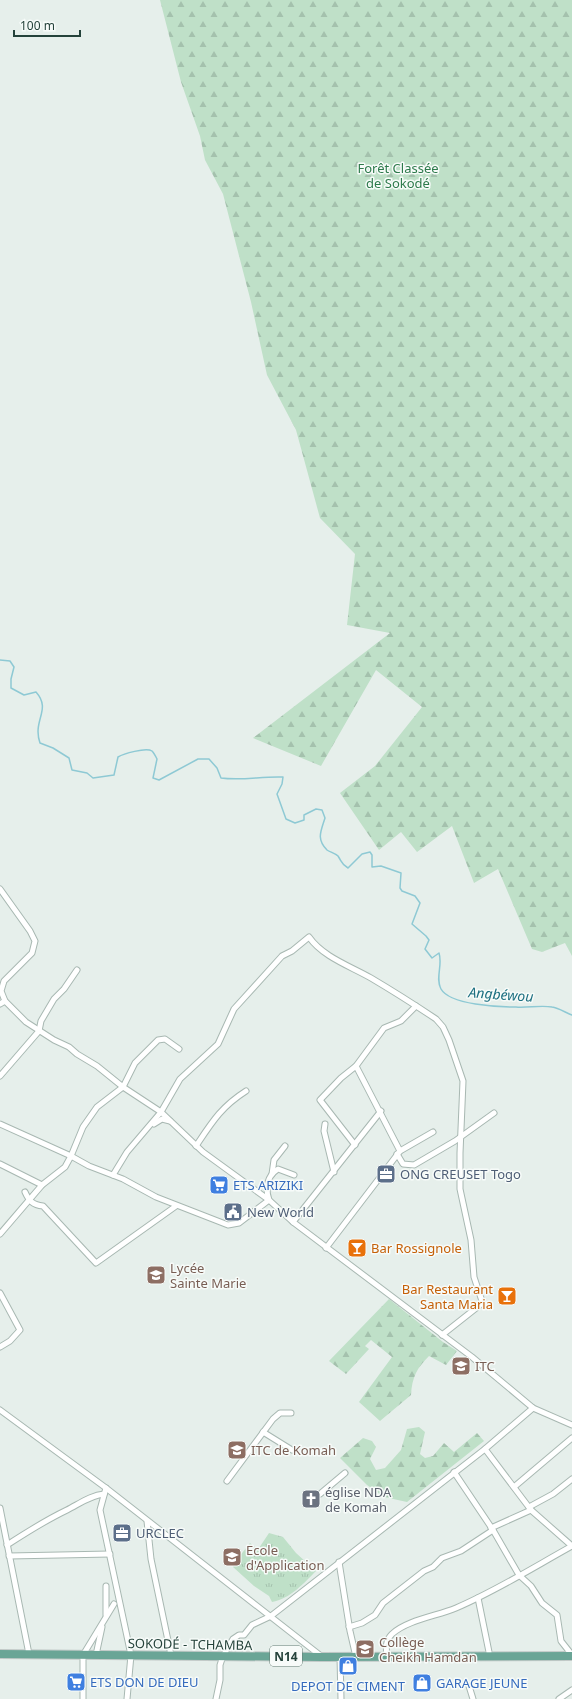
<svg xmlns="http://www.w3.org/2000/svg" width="572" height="1699" font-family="'Noto Sans',sans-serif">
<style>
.grass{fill:url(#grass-tufts)}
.forest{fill:url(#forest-firs)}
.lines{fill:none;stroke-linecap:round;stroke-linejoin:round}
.stream{stroke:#8ec9d4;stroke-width:1.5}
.street-casing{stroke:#a8b8b2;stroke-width:7}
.primary-casing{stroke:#c2cac8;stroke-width:10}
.street{stroke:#fff;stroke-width:5}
.primary{stroke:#6aa596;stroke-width:8}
.labels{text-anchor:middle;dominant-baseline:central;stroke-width:3;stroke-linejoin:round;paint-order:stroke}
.shield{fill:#f7fbf9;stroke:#637a73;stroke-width:1}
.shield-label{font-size:12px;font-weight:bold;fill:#24423a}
.park-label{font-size:13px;fill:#2d7a4b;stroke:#f7fbf9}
.service-label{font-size:13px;fill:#4e5e75;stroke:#f7fbf9;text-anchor:start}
.shop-label{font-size:13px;fill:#366cbe;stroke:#f7fbf9;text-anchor:start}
.food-label{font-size:13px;fill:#c56008;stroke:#f7fbf9;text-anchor:start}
.education-label{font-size:13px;fill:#785e54;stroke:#f7fbf9;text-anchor:start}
.worship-label{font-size:13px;fill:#5b616d;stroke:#f7fbf9;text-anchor:start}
.street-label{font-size:13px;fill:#24423a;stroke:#f7fbf9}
.water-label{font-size:14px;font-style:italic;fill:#1c6f80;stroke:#f7fbf9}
</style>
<defs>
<pattern id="grass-tufts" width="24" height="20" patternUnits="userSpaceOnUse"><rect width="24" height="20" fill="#bfe0c8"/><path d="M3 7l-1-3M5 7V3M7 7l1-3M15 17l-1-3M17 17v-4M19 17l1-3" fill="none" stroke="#a4c1ad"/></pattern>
<pattern id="forest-firs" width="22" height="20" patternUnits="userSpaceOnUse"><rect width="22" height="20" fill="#bfe0c8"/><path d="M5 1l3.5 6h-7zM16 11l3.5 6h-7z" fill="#a4c1ad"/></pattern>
</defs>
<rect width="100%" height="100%" fill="#e6efeb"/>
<path class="grass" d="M269,1533l14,4 13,16 20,18c-12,12 -26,28 -44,31l-3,-6 -15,-10 -21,-19 2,-5 15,-19 6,5h3z"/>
<g class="forest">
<polygon points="160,0 572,0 572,956 565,943 542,952 532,949 498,869 474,883 452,826 417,852 401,832 379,850 340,793 375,766 422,707 376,670 321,766 253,738 390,633 347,625 355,554 320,518 296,430 267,375 251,302 223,194 205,160 200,136 181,82"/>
<path d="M389,1299l54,43 14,9 -11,14 -17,-9c-12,12 -17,21 -18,39l-31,26 -21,-19 33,-45 -21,-17 -6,6 4,3 -23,25 -17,-13z"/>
<polygon points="419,1427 425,1432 420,1454 425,1458 433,1456 444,1443 454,1452 477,1433 484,1441 407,1502 384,1497 367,1485 340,1458 363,1438 372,1441 376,1447 370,1459 376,1470 385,1468 401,1450 407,1429"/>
</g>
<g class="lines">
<path class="stream" d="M0,660l10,1 4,6 -3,12v9l13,7 12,-3c16,18 -4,28 4,51l13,5 16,10 3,12 15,3 6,5 21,-3 4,-18c5,-3 28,-10 34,-6 2,2 4,6 5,8l-4,19 6,2 39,-21h11l8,9 4,10c21,3 41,-2 62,-1l-1,7 -5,10 9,25 9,4 9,-3v-5l12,-6 6,1 3,8c-4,13 -9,21 2,32 3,2 8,3 11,6 4,6 3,8 10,12l14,-14 8,-2 2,3v12l9,-1 20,7 -1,15 2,3 13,5 5,7 -8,21 14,12 3,4 -4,9 7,9 7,-5c4,12 -4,25 2,36 9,16 58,18 75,18 11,1 25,-2 36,0 7,1 14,6 20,8"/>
<defs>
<g id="street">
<polyline points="0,889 30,931 35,941 32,953 4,981 1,991 5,1001 26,1022 54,1040 69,1047 77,1054 97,1066 123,1087 161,1112 203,1152 269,1200 293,1222 472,1357 533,1408 572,1425"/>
<polyline points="0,1004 5,1001"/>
<polyline points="0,1076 39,1031 41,1021 54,999 64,989 77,970"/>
<path d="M0,1124l71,32 18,10 34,13 33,18 72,28 11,-2 30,-23c-4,-12 -2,-24 9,-31l16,6"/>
<polyline points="154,1124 162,1119 170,1121"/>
<polyline points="325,1124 324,1131 334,1172"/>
<polyline points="355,1145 320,1100 341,1078 356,1066 384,1028 401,1021 416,1006"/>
<path d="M196,1146c16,-24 25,-39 50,-55"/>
<polyline points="400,1151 433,1132"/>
<polyline points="397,1154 403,1164 414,1165 455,1141 494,1113"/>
<polyline points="0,1164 42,1185"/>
<polyline points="272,1174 274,1160 285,1146"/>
<path d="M113,1175l14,-23 34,-40 19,-33 38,-35 16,-35 48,-53 10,-5 17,-14c14,20 41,29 62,41 22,13 44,27 65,41l7,8 6,13 14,41 -3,72v36l11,51 3,37 8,24 -2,4 -38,30"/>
<path d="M25,1192c4,9 8,13 18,14l53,57 80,-57"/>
<polyline points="293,1222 381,1111"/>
<polyline points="0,1234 42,1185 65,1167 71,1156 83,1127 97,1107 123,1087 135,1063 158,1040 165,1039 179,1049"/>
<polyline points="326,1248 400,1151 356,1066"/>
<polyline points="0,1293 20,1330 10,1341 0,1347"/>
<polyline points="0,1410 106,1488 321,1656"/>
<polyline points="263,1432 292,1450"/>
<polyline points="485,1449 531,1510 572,1546"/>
<polyline points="454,1472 493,1530 519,1575 531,1586 542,1603 557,1615 561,1641 572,1655"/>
<polyline points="227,1481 273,1419 280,1413 291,1413"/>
<polyline points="514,1487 572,1438"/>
<polyline points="106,1488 100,1510 131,1655 127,1699"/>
<polyline points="320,1494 345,1473"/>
<polyline points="529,1507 553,1494 572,1479"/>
<polyline points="0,1508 29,1654"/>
<polyline points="147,1521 151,1559 171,1655"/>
<polyline points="491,1528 531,1510"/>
<path d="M7,1545c20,-13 39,-25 60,-35 12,-6 24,-15 37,-16"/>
<polyline points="9,1556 110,1554"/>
<polyline points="339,1562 350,1631 356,1657"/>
<polyline points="106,1586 106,1615"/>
<polyline points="478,1598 489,1652"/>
<polyline points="349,1627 362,1623 375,1615 383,1603 424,1571 433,1567 442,1558 461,1551 493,1530"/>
<polyline points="96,1655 102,1627"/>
<polyline points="340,1657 341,1699"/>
<path d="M387,1657c-1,-9 -2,-16 5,-23 15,-14 45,-18 64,-26 40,-17 78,-41 116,-62"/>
<polyline points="469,1686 473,1699"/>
<polyline points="83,1699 83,1655 114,1604"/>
<polyline points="216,1699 220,1680 220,1665 223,1656 233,1639 239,1635 244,1635 252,1625 271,1616 485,1449 533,1408"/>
<polyline points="559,1699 572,1690"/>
</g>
<polyline id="primary" points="0,1654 322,1657 572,1656"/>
</defs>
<use href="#street" class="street-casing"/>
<use href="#primary" class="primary-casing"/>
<use href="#street" class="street"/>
<use href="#primary" class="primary"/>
</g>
<defs>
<symbol id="office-square" viewBox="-11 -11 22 22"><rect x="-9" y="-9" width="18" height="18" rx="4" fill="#5c6f8a" stroke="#f7fbf9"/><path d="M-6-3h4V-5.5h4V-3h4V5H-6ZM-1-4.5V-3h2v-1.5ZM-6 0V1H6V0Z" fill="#fff"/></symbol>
<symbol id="supermarket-square" viewBox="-11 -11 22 22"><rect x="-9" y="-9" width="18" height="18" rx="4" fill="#3f7fe0" stroke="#f7fbf9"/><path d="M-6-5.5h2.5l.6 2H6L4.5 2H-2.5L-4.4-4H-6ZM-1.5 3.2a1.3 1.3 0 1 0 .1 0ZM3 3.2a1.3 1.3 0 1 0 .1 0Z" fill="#fff"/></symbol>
<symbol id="civic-square" viewBox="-11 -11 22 22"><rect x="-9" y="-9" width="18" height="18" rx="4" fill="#5c6f8a" stroke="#f7fbf9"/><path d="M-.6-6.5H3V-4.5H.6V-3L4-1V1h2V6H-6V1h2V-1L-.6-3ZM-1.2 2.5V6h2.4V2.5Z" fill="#fff"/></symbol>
<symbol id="bar-square" viewBox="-11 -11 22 22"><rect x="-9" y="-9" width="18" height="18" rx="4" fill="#e8710a" stroke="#f7fbf9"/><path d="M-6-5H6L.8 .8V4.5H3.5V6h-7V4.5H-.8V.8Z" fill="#fff"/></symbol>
<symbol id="school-square" viewBox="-11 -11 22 22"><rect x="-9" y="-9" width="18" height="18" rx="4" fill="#8d6e63" stroke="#f7fbf9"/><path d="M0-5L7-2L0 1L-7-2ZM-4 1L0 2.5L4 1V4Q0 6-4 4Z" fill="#fff"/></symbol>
<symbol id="church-square" viewBox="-11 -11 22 22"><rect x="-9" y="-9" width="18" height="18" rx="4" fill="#6b7280" stroke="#f7fbf9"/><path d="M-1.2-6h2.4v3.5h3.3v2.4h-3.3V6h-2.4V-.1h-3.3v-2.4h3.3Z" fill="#fff"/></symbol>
<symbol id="university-square" viewBox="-11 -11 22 22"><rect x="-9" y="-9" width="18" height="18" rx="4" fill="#8d6e63" stroke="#f7fbf9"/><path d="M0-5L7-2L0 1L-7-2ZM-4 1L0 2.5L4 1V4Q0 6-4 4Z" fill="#fff"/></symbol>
<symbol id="shop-square" viewBox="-11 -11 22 22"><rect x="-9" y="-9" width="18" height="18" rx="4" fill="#3f7fe0" stroke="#f7fbf9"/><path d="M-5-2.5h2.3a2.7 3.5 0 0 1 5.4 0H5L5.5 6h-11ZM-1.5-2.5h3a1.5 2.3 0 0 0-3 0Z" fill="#fff"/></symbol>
</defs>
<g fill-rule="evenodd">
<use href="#office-square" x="375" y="1163" width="22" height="22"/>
<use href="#supermarket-square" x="208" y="1174" width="22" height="22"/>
<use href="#civic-square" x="222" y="1201" width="22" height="22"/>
<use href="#bar-square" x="346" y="1237" width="22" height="22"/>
<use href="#school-square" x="145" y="1264" width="22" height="22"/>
<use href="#bar-square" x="496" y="1285" width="22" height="22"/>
<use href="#school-square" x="450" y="1355" width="22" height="22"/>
<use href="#school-square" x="226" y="1439" width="22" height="22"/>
<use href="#church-square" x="300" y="1488" width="22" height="22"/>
<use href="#office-square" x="111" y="1522" width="22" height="22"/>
<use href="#university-square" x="221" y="1546" width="22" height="22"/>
<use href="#school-square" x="354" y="1638" width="22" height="22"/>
<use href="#shop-square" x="337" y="1655" width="22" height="22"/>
<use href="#supermarket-square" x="65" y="1671" width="22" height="22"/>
<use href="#shop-square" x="411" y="1672" width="22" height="22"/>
</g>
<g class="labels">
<rect class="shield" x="270" y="1646" width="32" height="20" rx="3"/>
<g class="shield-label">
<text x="286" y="1656">N14</text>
</g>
<g class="park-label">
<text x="398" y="168">Forêt Classée<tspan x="398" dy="15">de Sokodé</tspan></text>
</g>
<g class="service-label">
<text x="400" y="1174">ONG CREUSET Togo</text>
<text x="247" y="1212">New World</text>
<text x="136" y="1533">URCLEC</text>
</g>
<g class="shop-label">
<text x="233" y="1185">ETS ARIZIKI</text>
<text x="90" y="1682">ETS DON DE DIEU</text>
<text x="436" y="1683">GARAGE JEUNE</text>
<text x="348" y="1686" text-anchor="middle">DEPOT DE CIMENT</text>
</g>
<g class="food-label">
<text x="371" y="1248">Bar Rossignole</text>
<text x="493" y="1289" text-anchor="end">Bar Restaurant<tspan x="493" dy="15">Santa Maria</tspan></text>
</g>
<g class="education-label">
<text x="170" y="1268">Lycée<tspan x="170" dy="15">Sainte Marie</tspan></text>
<text x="475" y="1366">ITC</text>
<text x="251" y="1450">ITC de Komah</text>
<text x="246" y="1550">Ecole<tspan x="246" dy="15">d'Application</tspan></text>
<text x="379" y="1642">Collège<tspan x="379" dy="15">Cheikh Hamdan</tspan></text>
</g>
<g class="worship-label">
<text x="325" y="1492">église NDA<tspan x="325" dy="15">de Komah</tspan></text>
</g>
<g class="street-label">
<text transform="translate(190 1644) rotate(1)">SOKODÉ - TCHAMBA</text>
</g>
<g class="water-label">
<text transform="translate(501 994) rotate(4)">Angbéwou</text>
</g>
</g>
<path d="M14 30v6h66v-6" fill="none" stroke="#24423a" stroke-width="2"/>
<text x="20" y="30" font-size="12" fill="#24423a" stroke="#f7fbf9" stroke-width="3" paint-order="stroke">100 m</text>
</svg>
